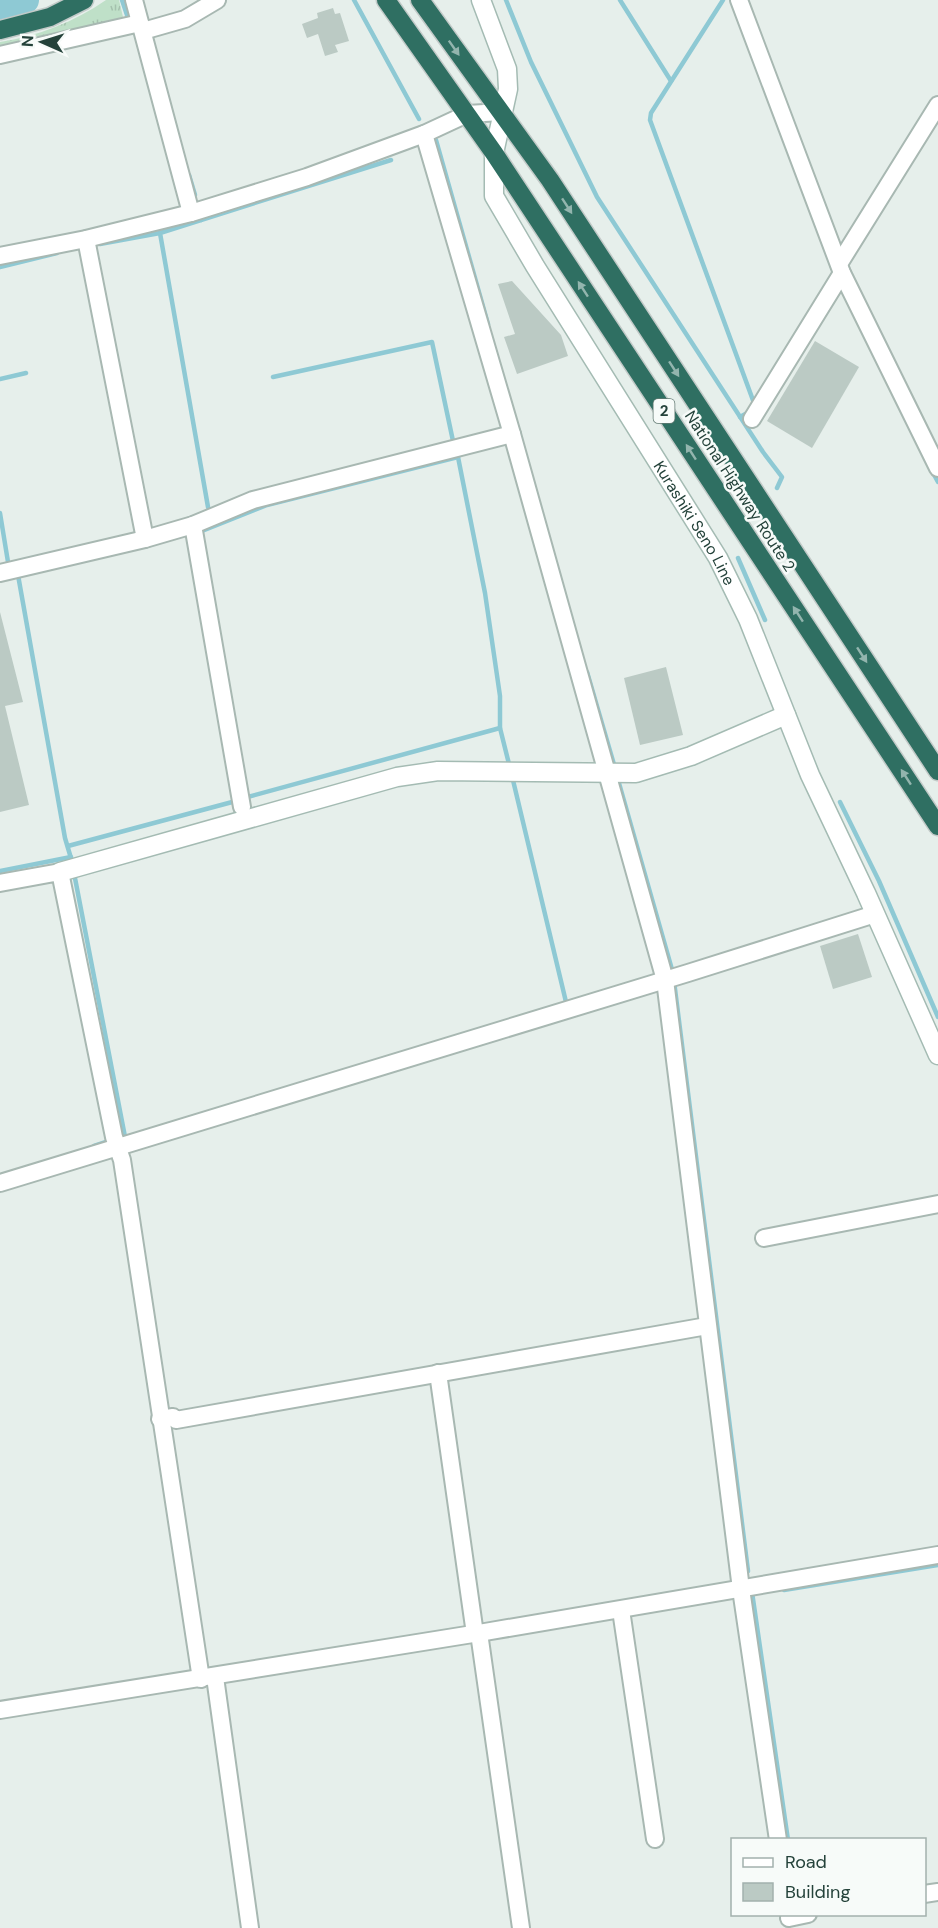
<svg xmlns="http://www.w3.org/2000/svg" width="938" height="1928" font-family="'DM Sans',sans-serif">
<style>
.grass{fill:url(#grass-tufts)}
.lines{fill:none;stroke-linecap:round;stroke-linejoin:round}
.stream{stroke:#8ec9d4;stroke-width:4.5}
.river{stroke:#8ec9d4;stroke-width:28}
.building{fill:#bbcac4}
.street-casing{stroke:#a8b8b2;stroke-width:20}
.secondary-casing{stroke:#a4bbb3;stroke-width:21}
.highway-casing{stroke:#c2cac8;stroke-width:21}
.street{stroke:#fff;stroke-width:16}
.secondary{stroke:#fff;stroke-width:18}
.highway{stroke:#2f6f62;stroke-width:18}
.oneway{fill:#93b5ae}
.labels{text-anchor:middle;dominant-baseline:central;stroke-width:5;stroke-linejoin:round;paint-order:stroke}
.shield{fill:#f7fbf9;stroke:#637a73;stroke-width:1.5}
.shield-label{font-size:15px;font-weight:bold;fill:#24423a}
.street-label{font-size:16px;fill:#24423a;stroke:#f7fbf9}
</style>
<defs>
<pattern id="grass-tufts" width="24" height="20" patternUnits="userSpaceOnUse" patternTransform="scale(1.5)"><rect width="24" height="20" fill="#bfe0c8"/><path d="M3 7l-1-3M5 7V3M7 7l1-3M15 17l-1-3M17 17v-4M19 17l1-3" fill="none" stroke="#a4c1ad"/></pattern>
</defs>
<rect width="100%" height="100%" fill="#e6efeb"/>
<path class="grass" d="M106,0h13l4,17 -60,16 -63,13v-4c38,-6 74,-20 106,-42z"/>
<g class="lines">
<g class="stream">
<polyline points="122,0 127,15"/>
<polyline points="354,0 419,119"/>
<polyline points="506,0 531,62 597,197 763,452 782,477 777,488"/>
<polyline points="620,0 671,81"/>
<polyline points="723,0 651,113 650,120 754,403 749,412 740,417"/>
<polyline points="436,140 488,324"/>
<polyline points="189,175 195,195"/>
<polyline points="201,218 201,220 391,160"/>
<polyline points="201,220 160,233 208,507"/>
<polyline points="100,244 160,233"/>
<polyline points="0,267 57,253"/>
<polyline points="273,377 432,342 453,441 458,457 485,593 500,696 500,728 510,768"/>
<polyline points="0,379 26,373"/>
<polyline points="932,471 938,482"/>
<polyline points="0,513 8,562"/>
<polyline points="197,533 267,505 458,457"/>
<polyline points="738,558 765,620"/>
<polyline points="18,575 65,838 73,865"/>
<polyline points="587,672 615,768"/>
<polyline points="512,776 566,1002"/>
<polyline points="617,776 673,973"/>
<polyline points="244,798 500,728"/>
<polyline points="840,802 879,881 938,1017"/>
<polyline points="68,846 236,801"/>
<polyline points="0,871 71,857"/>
<polyline points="74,873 126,1142"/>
<polyline points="674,981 748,1571"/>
<polyline points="94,1146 112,1140"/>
<polyline points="784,1590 938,1565"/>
<polyline points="752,1592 788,1840"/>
</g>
<polyline class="river" points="0,12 25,0"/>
</g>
<g class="building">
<polygon points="333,8 335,14 340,13 349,41 335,45 338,52 325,56 318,34 307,38 302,24 318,18 317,13"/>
<polygon points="512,281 561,335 568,356 517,374 504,337 515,334 498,284"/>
<polygon points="815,341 859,367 812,448 767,421"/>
<polygon points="0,612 23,702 5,706 29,805 0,812"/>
<polygon points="666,667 683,735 640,745 624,678"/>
<polygon points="858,934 872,977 833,989 820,946"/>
</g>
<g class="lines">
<defs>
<g id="street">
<polyline points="134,0 191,213"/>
<polyline points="739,0 842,273 938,468"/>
<polyline points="143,31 185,19 217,0"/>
<polyline points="0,55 140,23"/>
<polyline points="424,134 512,434 665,980 741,1589 778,1840"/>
<polyline points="86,239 145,539"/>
<polyline points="0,256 86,239 191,213 307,177 424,134 467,114 502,112"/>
<polyline points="839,264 938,105"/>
<polyline points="752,419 842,273"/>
<polyline points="193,525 242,807"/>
<polyline points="0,573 145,539 193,525 253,500 512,434"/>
<polyline points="0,883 60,872 114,1137 122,1160 201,1679"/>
<polyline points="0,1183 688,973 875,914"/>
<polyline points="764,1238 938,1204"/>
<polyline points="438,1373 475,1634"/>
<polyline points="160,1419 173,1417 176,1420 707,1326"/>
<polyline points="621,1610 655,1839"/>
<polyline points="479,1633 521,1928"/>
<polyline points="215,1677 250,1928"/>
<polyline points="0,1710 479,1633 938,1555"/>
<polyline points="924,1894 938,1892"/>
<polyline points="789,1918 808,1914"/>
</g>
<g id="secondary">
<path id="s1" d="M481,0l26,69 1,20 -14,64v43l41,70 183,292 30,61 62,156 56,118 72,162"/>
<polyline points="60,872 397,777 438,771 636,773 691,756 786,715"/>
</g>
<g id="highway">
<polyline points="386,0 494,153 938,826"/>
<polyline points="420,0 550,180 938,771"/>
<polyline points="0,30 50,17 84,0"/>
</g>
</defs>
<use href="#street" class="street-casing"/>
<use href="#secondary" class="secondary-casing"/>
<use href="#highway" class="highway-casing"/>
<use href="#street" class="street"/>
<use href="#secondary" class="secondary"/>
<use href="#highway" class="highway"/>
</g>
<defs><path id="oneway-solid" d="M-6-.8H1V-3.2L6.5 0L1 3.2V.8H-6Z" transform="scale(1.5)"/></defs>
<g class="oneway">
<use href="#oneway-solid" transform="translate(454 48) rotate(55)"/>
<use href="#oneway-solid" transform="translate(567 206) rotate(57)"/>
<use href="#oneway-solid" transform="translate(583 289) rotate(-123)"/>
<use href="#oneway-solid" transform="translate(674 369) rotate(57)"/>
<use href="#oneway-solid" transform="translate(691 452) rotate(-123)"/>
<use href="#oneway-solid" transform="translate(798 614) rotate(-123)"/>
<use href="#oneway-solid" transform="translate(862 655) rotate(57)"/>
<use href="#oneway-solid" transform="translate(906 777) rotate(-123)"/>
</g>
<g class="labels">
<rect class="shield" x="653.5" y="399" width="21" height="24" rx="4.5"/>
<g class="shield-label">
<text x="664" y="411">2</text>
</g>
<g class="street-label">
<text transform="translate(740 491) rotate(57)">National Highway Route 2</text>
<text stroke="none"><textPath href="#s1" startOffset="586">Kurashiki Seno Line</textPath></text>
</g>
</g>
<rect x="731" y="1838" width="195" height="78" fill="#f7fbf9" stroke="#a3b1ad" stroke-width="1.5"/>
<rect x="743" y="1858" width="30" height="9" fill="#ffffff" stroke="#a3b1ad" stroke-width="1.5"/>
<text x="785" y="1868" font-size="18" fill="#24423a">Road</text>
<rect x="743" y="1883" width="30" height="18" fill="#bbcac4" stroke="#a3b1ad" stroke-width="1.5"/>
<text x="785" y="1898" font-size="18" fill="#24423a">Building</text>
<g transform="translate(42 42) rotate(273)" stroke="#f7fbf9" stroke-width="4.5" paint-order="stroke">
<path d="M0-4.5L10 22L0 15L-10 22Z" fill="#24423a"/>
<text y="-9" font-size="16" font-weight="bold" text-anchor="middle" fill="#24423a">N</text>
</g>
</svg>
